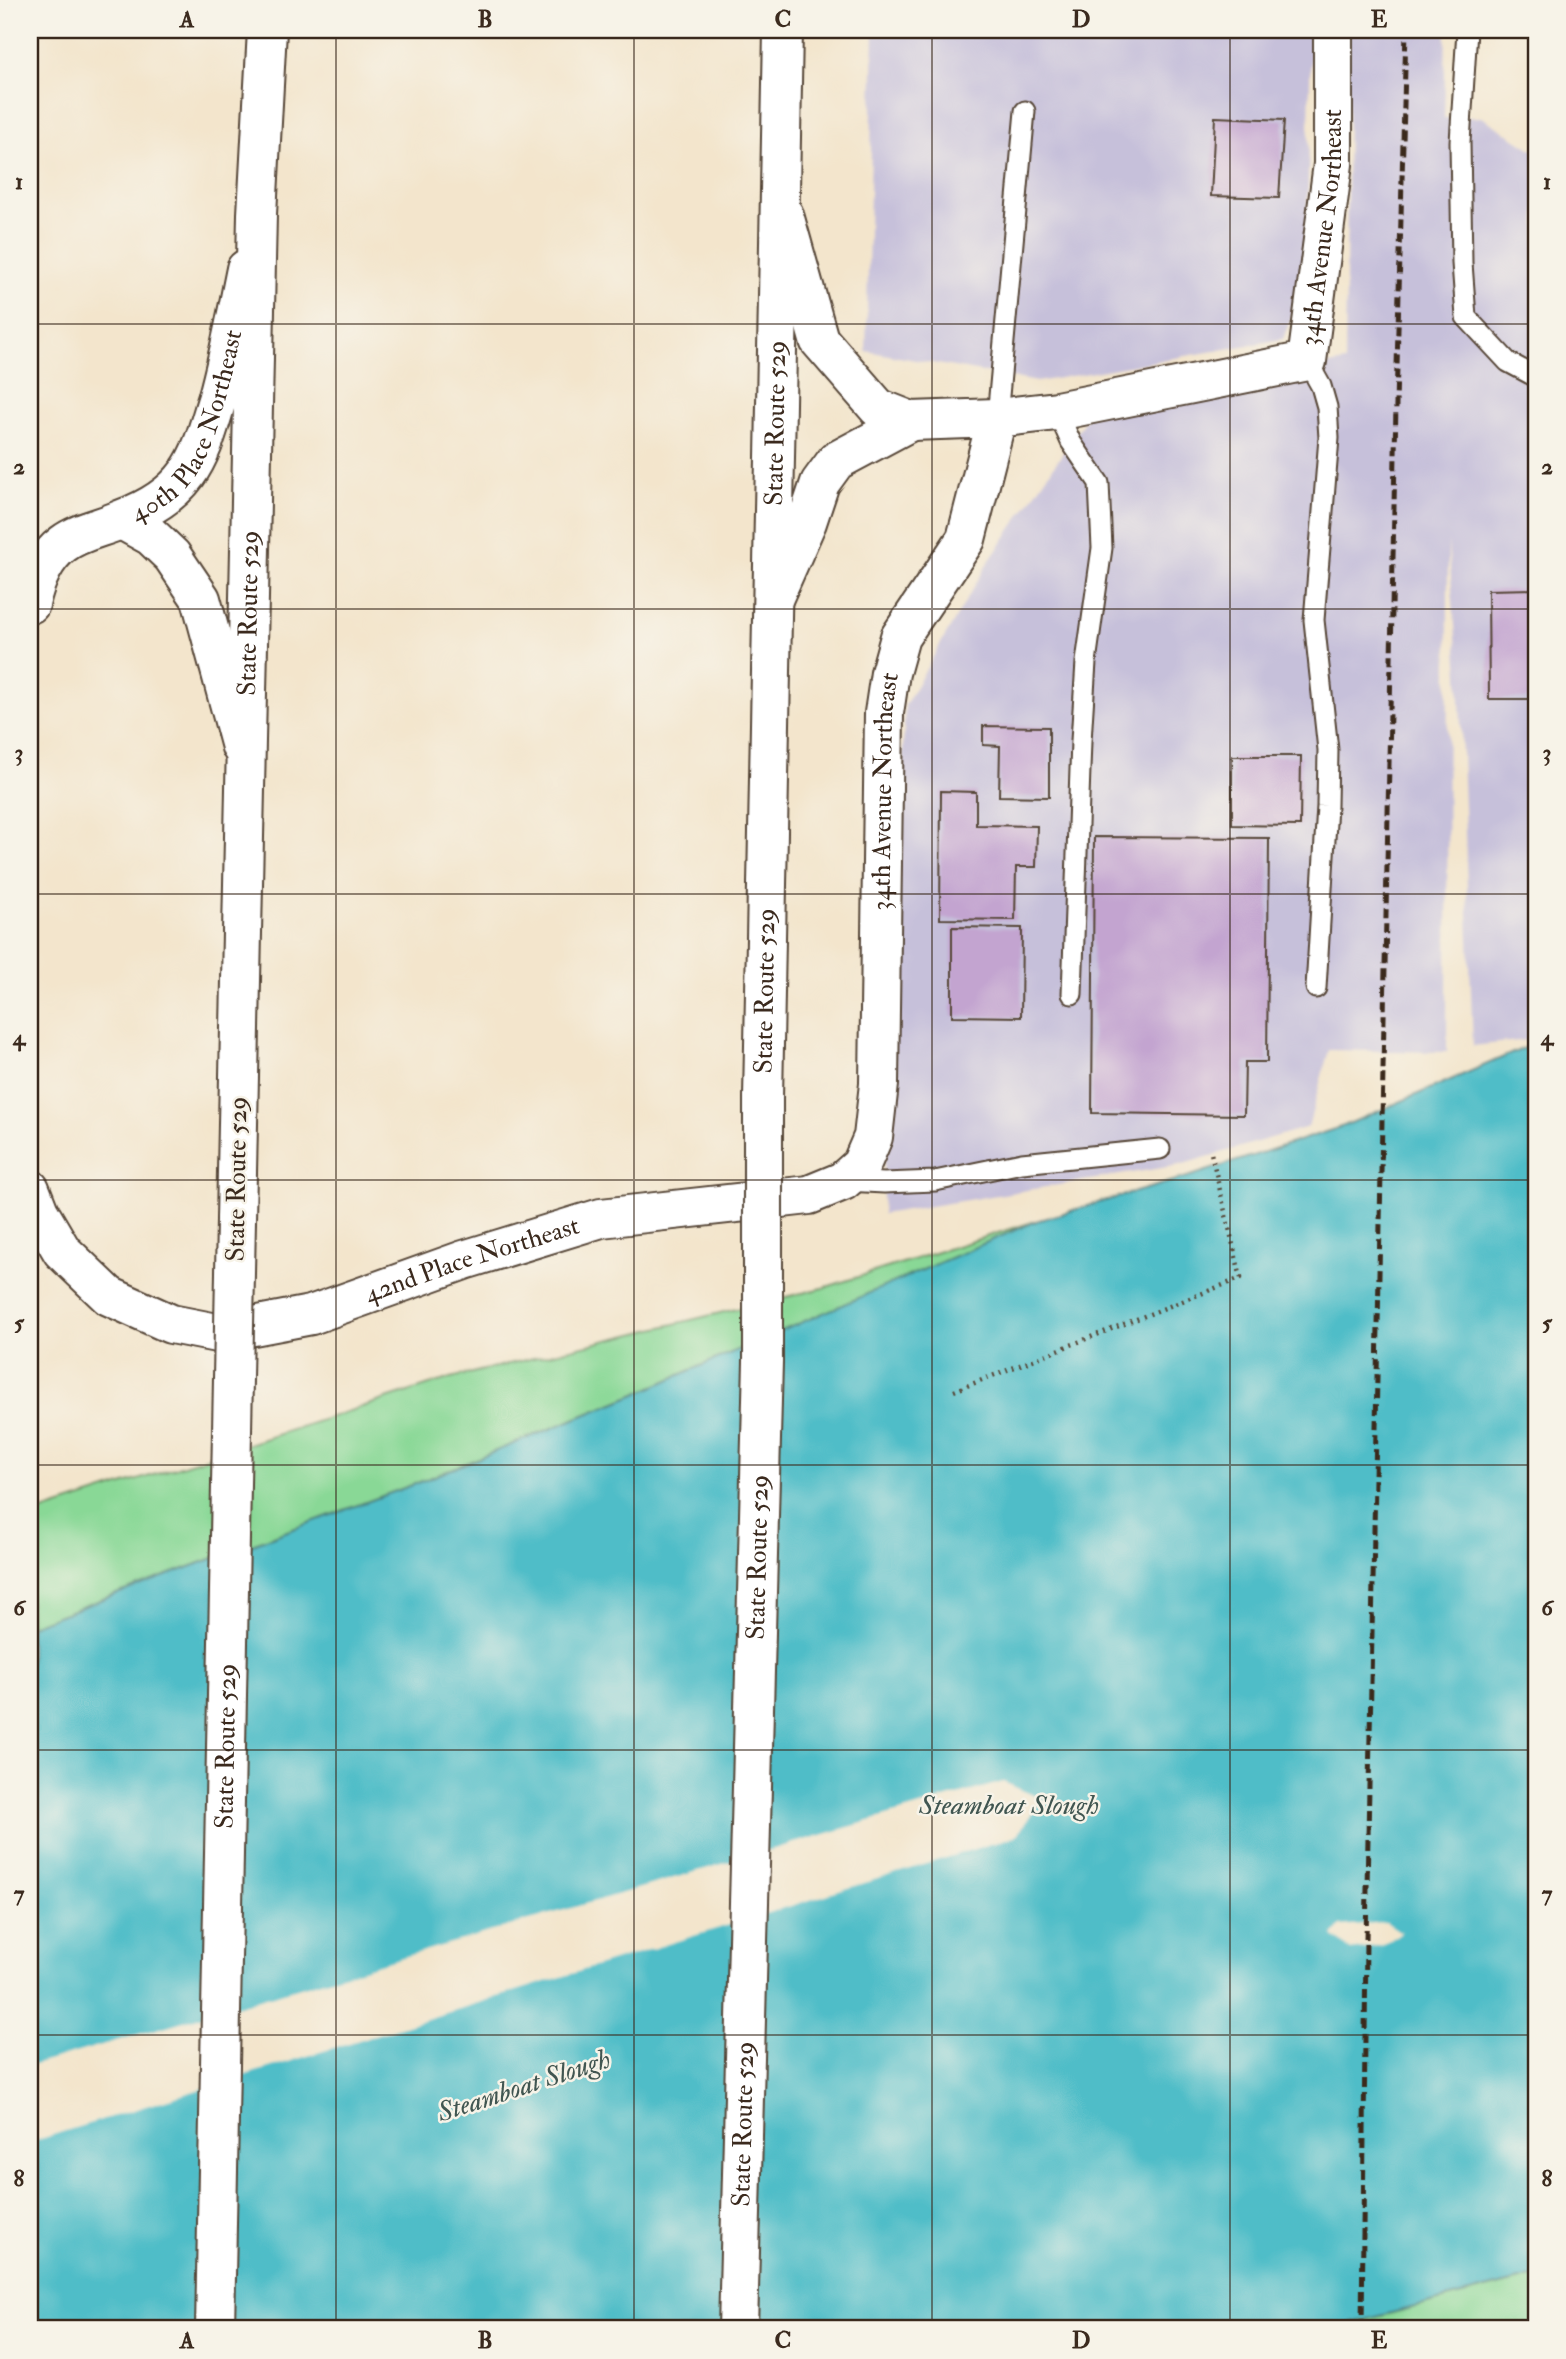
<svg xmlns="http://www.w3.org/2000/svg" width="1566" height="2359" font-family="'IM FELL Double Pica',serif">
<style>
.industrial{fill:#c6c0da}
.green{fill:#89d896;stroke:#62815a;stroke-width:2}
.water{fill:#50bdc8;stroke:#467473;stroke-width:2}
.pier{fill:#f3e5cc}
.building{fill:#c3a4d0}
.lines{fill:none;stroke-linecap:round;stroke-linejoin:round}
.service-casing{stroke:#574638;stroke-width:23}
.minor-casing{stroke:#574638;stroke-width:42}
.primary-casing{stroke:#574638;stroke-width:42}
.path{stroke:#574638;stroke-width:4.5;stroke-dasharray:2 5;stroke-linecap:butt}
.service{stroke:#fff;stroke-width:19}
.minor{stroke:#fff;stroke-width:38}
.primary{stroke:#fff;stroke-width:38}
.rail{stroke:#3b2a1e;stroke-width:5;stroke-dasharray:10 5;stroke-linecap:butt}
.primary-bridge-casing{stroke:#574638;stroke-width:42;stroke-linecap:butt}
.primary-bridge{stroke:#fff;stroke-width:38}
.grid{fill:none;stroke:#3b2a1e;stroke-width:2;stroke-opacity:0.55}
.labels{text-anchor:middle;dominant-baseline:central;stroke-width:5;stroke-linejoin:round;paint-order:stroke}
.street-label{font-size:26px;fill:#3b2a1e;stroke:#f7f3e8}
.water-label{font-size:28px;font-style:italic;fill:#415651;stroke:#f7f3e8}
.neatline{fill:none;stroke:#3b2a1e;stroke-width:2.5}
.grid-label{font-size:23px;text-anchor:middle;font-weight:bold;fill:#3b2a1e}
</style>
<rect width="100%" height="100%" fill="#f7f3e8"/>
<filter id="ink" filterUnits="userSpaceOnUse"><feTurbulence type="fractalNoise" baseFrequency=".0143" numOctaves="2"/><feDisplacementMap in="SourceGraphic" scale="14" xChannelSelector="R" yChannelSelector="G"/><feConvolveMatrix kernelMatrix="1 2 1 2 8 2 1 2 1" color-interpolation-filters="sRGB"/></filter>
<filter id="wash" filterUnits="userSpaceOnUse"><feTurbulence type="fractalNoise" baseFrequency=".00686" numOctaves="4" result="noise"/><feDisplacementMap in="SourceGraphic" scale="28" xChannelSelector="R" yChannelSelector="G"/><feGaussianBlur stdDeviation="1.57" result="paint"/><feColorMatrix in="noise" values="0 0 0 0 0 0 0 0 0 0 0 0 0 0 0 0 0 1.4 0 .05"/><feComposite in="paint" operator="in"/></filter>
<g filter="url(#wash)">
<rect width="100%" height="100%" fill="#f3e5cc"/>
<g class="industrial">
<polygon points="874,30 1311,30 1306,279 1283,339 1037,382 866,351"/>
<polygon points="1349,30 1446,30 1444,118 1482,117 1536,152 1536,1039 1473,1046 1459,674 1448,541 1447,1052 1329,1050 1308,1127 1180,1165 882,1214 905,705 988,563 1092,410 1345,362"/>
</g>
<g class="green">
<polygon points="1036,1221 636,1394 415,1484 30,1626 30,1515 451,1378 823,1288"/>
<polygon points="1536,2276 1536,2329 1329,2329"/>
</g>
<polygon class="water" points="1536,1043 1536,2276 1329,2329 30,2329 30,1626 415,1484 636,1394 1036,1221 1194,1175 1344,1126"/>
<g class="pier">
<polygon points="1003,1782 1042,1799 1016,1836 30,2142 30,2066"/>
<polygon points="1386,1922 1401,1932 1384,1945 1350,1950 1333,1936 1341,1926"/>
</g>
<g id="blocks">
<g class="building">
<polygon points="1215,117 1284,120 1279,198 1211,196"/>
<polygon points="1530,509 1536,509 1536,545 1531,546"/>
<polygon points="1536,589 1536,699 1489,699 1488,590"/>
<polygon points="983,726 1049,727 1049,797 999,796 1000,746 983,745"/>
<polygon points="1232,756 1301,756 1300,826 1232,825"/>
<polygon points="941,791 976,792 976,825 1037,826 1036,867 1016,867 1015,920 940,919"/>
<polygon points="1094,837 1269,838 1267,1062 1245,1062 1244,1115 1092,1113"/>
<polygon points="952,927 1022,928 1021,1017 952,1016"/>
</g>
</g>
</g>
<g filter="url(#ink)">
<use href="#blocks" fill-opacity="0" stroke="#574638" stroke-width="2"/>
<g class="lines">
<defs>
<g id="service">
<polyline points="1467,30 1460,142 1462,263 1466,317 1508,362 1536,377"/>
<polyline points="1307,361 1321,386 1327,407 1329,438 1314,620 1328,750 1327,806 1316,988"/>
<polyline points="1057,411 1071,442 1099,483 1102,548 1086,662 1081,741 1072,994"/>
<polyline points="997,418 1025,111"/>
<polyline points="846,1181 884,1183 935,1181 1022,1163 1160,1149"/>
</g>
<g id="minor">
<path id="s1" d="M997,418l60,-7 250,-50 26,-197v-134"/>
<polyline points="122,520 151,536 172,556 201,599 241,747"/>
<polyline points="773,599 807,522 820,483 836,461 911,421"/>
<path id="s2" d="M30,604c5,-22 14,-46 33,-60 17,-13 40,-16 59,-25 24,-9 50,-24 65,-45 16,-22 22,-49 30,-74 12,-43 20,-87 29,-131"/>
<path id="s3" d="M30,1189l9,23 23,39 47,45 62,28 46,9 94,-18 153,-55 137,-42 208,-23 34,-14 18,-16 12,-28 6,-53 5,-371 6,-40 10,-36 66,-98 31,-121 -86,3 -33,-13 -59,-68 -35,-125"/>
</g>
<g id="primary">
<path id="s4" d="M763,1099l20,-1069"/>
<path id="s5" d="M236,1220l21,-1006 10,-184"/>
</g>
</defs>
<use href="#service" class="service-casing"/>
<use href="#minor" class="minor-casing"/>
<use href="#primary" class="primary-casing"/>
<polyline class="path" points="954,1391 1241,1278 1211,1153"/>
<use href="#service" class="service"/>
<use href="#minor" class="minor"/>
<use href="#primary" class="primary"/>
<polyline class="rail" points="1362,2329 1366,1940 1396,404 1406,30"/>
<defs>
<g id="primary-bridge">
<path id="s6" d="M215,2329l21,-1109"/>
<path id="s7" d="M738,2329l25,-968v-262"/>
</g>
</defs>
<use href="#primary-bridge" class="primary-bridge-casing"/>
<use href="#primary-bridge" class="primary-bridge"/>
</g>
</g>
<path class="grid" d="M336,30v2299M634,30v2299M932,30v2299M1230,30v2299M30,324h1506M30,609h1506M30,894h1506M30,1180h1506M30,1465h1506M30,1750h1506M30,2035h1506"/>
<g class="labels">
<g class="street-label">
<text stroke="none"><textPath href="#s1" startOffset="450">34th Avenue Northeast</textPath></text>
<text stroke="none"><textPath href="#s2" startOffset="256">40th Place Northeast</textPath></text>
<text stroke="none"><textPath href="#s4" startOffset="676">State Route 529</textPath></text>
<text stroke="none"><textPath href="#s5" startOffset="607">State Route 529</textPath></text>
<text stroke="none"><textPath href="#s3" startOffset="1298">34th Avenue Northeast</textPath></text>
<text stroke="none"><textPath href="#s4" startOffset="108">State Route 529</textPath></text>
<text transform="translate(237 1179) rotate(-89)">State Route 529</text>
<text stroke="none"><textPath href="#s3" startOffset="516">42nd Place Northeast</textPath></text>
<text stroke="none"><textPath href="#s7" startOffset="772">State Route 529</textPath></text>
<text stroke="none"><textPath href="#s6" startOffset="583">State Route 529</textPath></text>
<text stroke="none"><textPath href="#s7" startOffset="205">State Route 529</textPath></text>
</g>
<g class="water-label">
<text x="1009" y="1805">Steamboat Slough</text>
<text transform="translate(524 2086) rotate(-18)">Steamboat Slough</text>
</g>
</g>
<rect width="1566" height="2359" fill="none" stroke="#f7f3e8" stroke-width="77"/>
<rect x="38" y="38" width="1490" height="2282" class="neatline"/>
<g class="grid-label">
<text x="187" y="27">A</text>
<text x="485" y="27">B</text>
<text x="783" y="27">C</text>
<text x="1081" y="27">D</text>
<text x="1379" y="27">E</text>
<text x="19" y="189">1</text>
<text x="1547" y="189">1</text>
<text x="19" y="474">2</text>
<text x="1547" y="474">2</text>
<text x="19" y="760">3</text>
<text x="1547" y="760">3</text>
<text x="19" y="1045">4</text>
<text x="1547" y="1045">4</text>
<text x="19" y="1330">5</text>
<text x="1547" y="1330">5</text>
<text x="19" y="1615">6</text>
<text x="1547" y="1615">6</text>
<text x="19" y="1901">7</text>
<text x="1547" y="1901">7</text>
<text x="19" y="2186">8</text>
<text x="1547" y="2186">8</text>
<text x="187" y="2348">A</text>
<text x="485" y="2348">B</text>
<text x="783" y="2348">C</text>
<text x="1081" y="2348">D</text>
<text x="1379" y="2348">E</text>
</g>
</svg>
